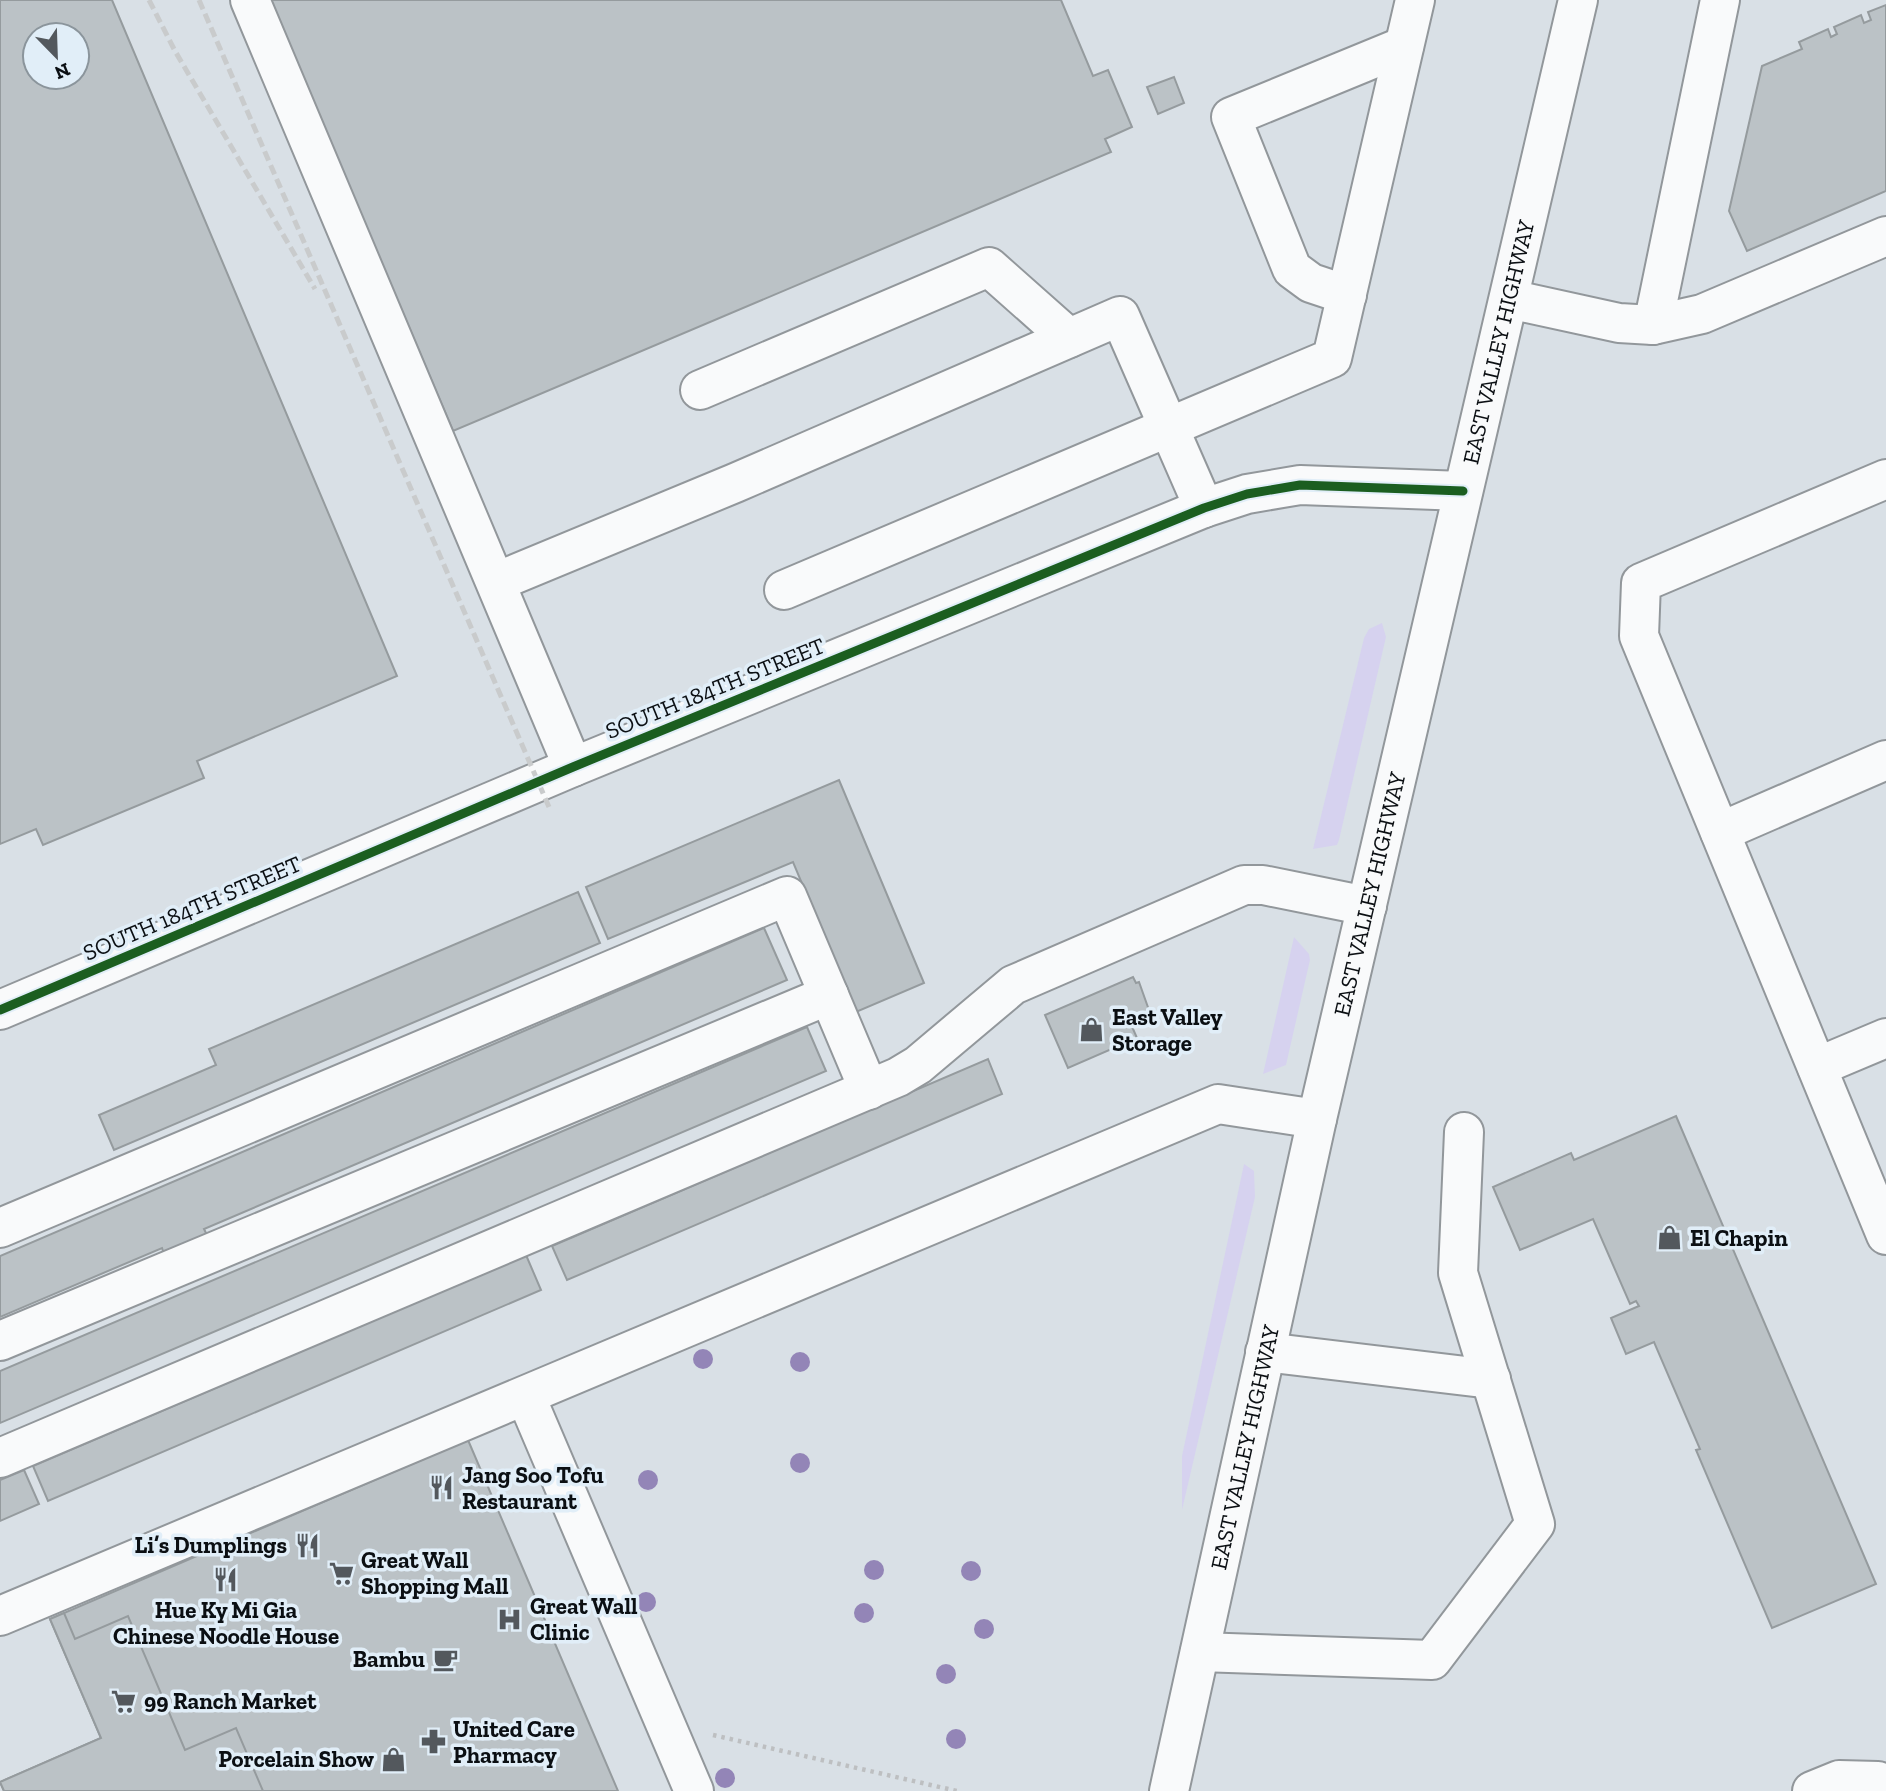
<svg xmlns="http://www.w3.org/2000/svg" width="1886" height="1791" font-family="'Zilla Slab',serif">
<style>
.grass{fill:#d6d2ef}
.building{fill:#bbc2c6;stroke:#959b9e;stroke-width:2;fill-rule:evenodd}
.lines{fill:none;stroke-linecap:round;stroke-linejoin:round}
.minor-casing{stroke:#92979b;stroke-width:42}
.major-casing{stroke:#92979b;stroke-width:42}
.path{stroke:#bdbfc1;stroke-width:4.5;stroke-dasharray:3.5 5;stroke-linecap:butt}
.minor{stroke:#f9fafb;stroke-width:38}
.major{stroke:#f9fafb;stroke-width:38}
.rail{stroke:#c9cbcc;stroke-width:5;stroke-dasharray:10 5;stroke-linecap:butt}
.cycleway-casing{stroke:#e1eef8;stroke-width:13}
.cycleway{stroke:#1b5e20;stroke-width:9}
.tree{fill:#9385b7}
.labels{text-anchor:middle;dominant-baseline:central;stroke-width:7;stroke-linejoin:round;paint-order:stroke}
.street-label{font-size:23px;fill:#0b0f13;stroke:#e1eef8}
.poi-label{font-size:23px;font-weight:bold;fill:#0b0f13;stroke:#e1eef8;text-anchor:start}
</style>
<rect width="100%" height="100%" fill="#d9e0e6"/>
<g class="grass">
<polygon points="1382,623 1386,637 1339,840 1337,845 1313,849 1364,638 1369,629"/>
<polygon points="1294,937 1309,954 1310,960 1286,1065 1263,1074"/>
<polygon points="1244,1164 1254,1171 1255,1197 1182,1510 1182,1456"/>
</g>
<g class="building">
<path d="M0,0h112l285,676 -200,85 7,17 -161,67 -7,-16 -36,15zM35,35h42v42h-42z"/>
<polygon points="270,0 1061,0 1093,76 1108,70 1132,127 1105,139 1111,152 453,431"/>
<polygon points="1886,5 1886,191 1747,251 1729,211 1762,66 1802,49 1799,42 1828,29 1831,37 1837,34 1834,27 1861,15 1864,23 1871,20 1868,12"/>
<polygon points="1174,77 1184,103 1158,114 1147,87"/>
<polygon points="839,780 924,983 856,1012 793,862 608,939 586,887"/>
<polygon points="578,892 600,943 114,1150 99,1115 216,1065 209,1049"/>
<polygon points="764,928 787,980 204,1229 207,1235 164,1254 162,1248 0,1317 0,1256"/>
<polygon points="1133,977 1136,983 1139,982 1150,1013 1130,1022 1137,1038 1068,1068 1045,1015"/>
<polygon points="807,1027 826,1071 0,1423 0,1371"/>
<polygon points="988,1059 1002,1094 567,1280 552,1246"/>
<polygon points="1676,1116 1876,1584 1772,1628 1696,1450 1700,1449 1654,1342 1626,1354 1611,1318 1639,1306 1636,1301 1630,1304 1593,1219 1520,1250 1493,1187 1571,1153 1574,1160"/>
<polygon points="526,1255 541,1290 48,1501 33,1466"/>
<polygon points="468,1440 618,1791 4,1791 0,1782 101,1738 50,1619"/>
<polygon points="24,1470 39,1504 0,1521 0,1480"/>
<polygon points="64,1613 75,1639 128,1616 185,1750 236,1728 263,1791 4,1791 0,1782 101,1738 50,1619"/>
</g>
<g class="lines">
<defs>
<g id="minor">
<polyline points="250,0 573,767"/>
<polyline points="1347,295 1311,283 1292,269 1231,117 1404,46"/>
<polyline points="1509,299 1619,323 1653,325 1702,314 1886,236"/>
<polyline points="1653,325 1720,0"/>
<polyline points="700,390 989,267 1069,338"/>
<polyline points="1886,479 1641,583 1639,636 1886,1235"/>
<polyline points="496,582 735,483 1120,316 1204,508"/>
<polyline points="784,590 1332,358 1415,0"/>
<polyline points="1720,832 1886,760"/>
<polyline points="0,1010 573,767 1204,508 1247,494 1300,485 1463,491"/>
<polyline points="1817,1067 1886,1038"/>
<polyline points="0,1228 787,896 869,1090"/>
<polyline points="0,1341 829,995"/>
<polyline points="1265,1352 1491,1379"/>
<polyline points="526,1397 694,1791"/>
<polyline points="0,1458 898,1077 918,1065 1013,985 1244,885 1263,885 1367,906"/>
<polyline points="0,1616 1218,1104 1317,1119"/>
<polyline points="1200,1652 1432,1660 1535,1524 1458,1273 1464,1132"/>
<polyline points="1812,1791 1839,1780 1878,1781 1886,1788"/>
</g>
<g id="major">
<path id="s1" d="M1169,1791l148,-672 261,-1119"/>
</g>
</defs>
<use href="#minor" class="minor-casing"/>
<use href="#major" class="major-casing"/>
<polyline class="path" points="713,1735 957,1791"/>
<use href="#minor" class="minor"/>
<use href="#major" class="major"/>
<g class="rail">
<polyline points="149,0 175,51 315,289"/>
<polyline points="199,0 549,807"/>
</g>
<defs>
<polyline id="cycleway" points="0,1010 573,767 1204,508 1247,494 1300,485 1463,491"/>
</defs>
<use href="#cycleway" class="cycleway-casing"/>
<use href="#cycleway" class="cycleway"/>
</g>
<g class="tree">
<circle cx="703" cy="1359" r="10"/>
<circle cx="800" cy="1362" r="10"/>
<circle cx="800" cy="1463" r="10"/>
<circle cx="648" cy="1480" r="10"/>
<circle cx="874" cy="1570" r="10"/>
<circle cx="971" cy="1571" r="10"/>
<circle cx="646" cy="1602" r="10"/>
<circle cx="864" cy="1613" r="10"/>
<circle cx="984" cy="1629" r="10"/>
<circle cx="946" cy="1674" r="10"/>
<circle cx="956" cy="1739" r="10"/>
<circle cx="725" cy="1778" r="10"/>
</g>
<defs>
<symbol id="shop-bare" viewBox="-9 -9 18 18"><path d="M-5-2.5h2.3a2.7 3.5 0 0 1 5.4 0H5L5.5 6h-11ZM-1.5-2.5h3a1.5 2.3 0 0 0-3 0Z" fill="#53585d" stroke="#e1eef8" stroke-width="2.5" paint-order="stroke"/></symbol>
<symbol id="restaurant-bare" viewBox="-9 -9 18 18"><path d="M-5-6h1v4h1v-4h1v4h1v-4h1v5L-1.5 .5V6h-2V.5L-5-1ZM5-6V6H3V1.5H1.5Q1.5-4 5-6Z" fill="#53585d" stroke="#e1eef8" stroke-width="2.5" paint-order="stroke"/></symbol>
<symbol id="supermarket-bare" viewBox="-9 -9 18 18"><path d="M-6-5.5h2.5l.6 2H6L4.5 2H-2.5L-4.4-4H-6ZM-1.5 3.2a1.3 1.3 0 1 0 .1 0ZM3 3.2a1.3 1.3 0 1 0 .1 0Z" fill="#53585d" stroke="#e1eef8" stroke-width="2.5" paint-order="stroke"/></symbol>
<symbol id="hospital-bare" viewBox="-9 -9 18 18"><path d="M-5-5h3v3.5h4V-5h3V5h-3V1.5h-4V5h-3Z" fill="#53585d" stroke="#e1eef8" stroke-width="2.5" paint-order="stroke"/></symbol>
<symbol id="cafe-bare" viewBox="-9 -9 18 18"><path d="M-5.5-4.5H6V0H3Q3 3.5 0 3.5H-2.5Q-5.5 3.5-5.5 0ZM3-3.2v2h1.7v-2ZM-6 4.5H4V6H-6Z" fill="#53585d" stroke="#e1eef8" stroke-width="2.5" paint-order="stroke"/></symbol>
<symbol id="pharmacy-bare" viewBox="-9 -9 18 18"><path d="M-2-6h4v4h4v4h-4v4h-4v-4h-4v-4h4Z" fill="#53585d" stroke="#e1eef8" stroke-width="2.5" paint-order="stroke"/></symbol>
</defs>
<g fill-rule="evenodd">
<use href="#shop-bare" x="1074" y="1012" width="35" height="35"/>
<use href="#shop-bare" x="1652" y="1220" width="35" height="35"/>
<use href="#restaurant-bare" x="424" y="1470" width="35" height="35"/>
<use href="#restaurant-bare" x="290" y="1528" width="35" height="35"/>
<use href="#supermarket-bare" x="324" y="1556" width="35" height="35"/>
<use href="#restaurant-bare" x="208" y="1562" width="35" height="35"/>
<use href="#hospital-bare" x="492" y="1602" width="35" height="35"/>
<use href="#cafe-bare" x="428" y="1642" width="35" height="35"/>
<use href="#supermarket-bare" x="106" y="1684" width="35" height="35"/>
<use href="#pharmacy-bare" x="416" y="1724" width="35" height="35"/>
<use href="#shop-bare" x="376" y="1742" width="35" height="35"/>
</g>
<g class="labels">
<g class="street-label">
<text stroke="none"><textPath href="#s1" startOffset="1486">EAST VALLEY HIGHWAY</textPath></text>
<text transform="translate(715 688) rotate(-22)">SOUTH 184TH STREET</text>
<text stroke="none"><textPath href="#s1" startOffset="919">EAST VALLEY HIGHWAY</textPath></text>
<text transform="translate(192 908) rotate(-23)">SOUTH 184TH STREET</text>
<text stroke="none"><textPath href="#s1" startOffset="352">EAST VALLEY HIGHWAY</textPath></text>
</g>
<g class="poi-label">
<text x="1112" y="1017">East Valley<tspan x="1112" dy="26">Storage</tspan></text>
<text x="1690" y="1238">El Chapin</text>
<text x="462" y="1475">Jang Soo Tofu<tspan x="462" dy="26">Restaurant</tspan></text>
<text x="287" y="1545" text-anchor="end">Li’s Dumplings</text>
<text x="361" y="1560">Great Wall<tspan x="361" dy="26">Shopping Mall</tspan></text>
<text x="530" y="1606">Great Wall<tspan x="530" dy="26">Clinic</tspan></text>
<text x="226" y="1610" text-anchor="middle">Hue Ky Mi Gia<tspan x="226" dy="26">Chinese Noodle House</tspan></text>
<text x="425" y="1659" text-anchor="end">Bambu</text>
<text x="144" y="1701">99 Ranch Market</text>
<text x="453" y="1729">United Care<tspan x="453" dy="26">Pharmacy</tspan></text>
<text x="374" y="1759" text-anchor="end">Porcelain Show</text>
</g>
</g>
<g transform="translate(56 56) rotate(157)"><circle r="33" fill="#e1eef8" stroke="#8b959c" stroke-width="2"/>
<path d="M0-5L12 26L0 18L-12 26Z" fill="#53585d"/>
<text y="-10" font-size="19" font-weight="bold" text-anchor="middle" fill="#0b0f13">N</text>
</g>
</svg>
